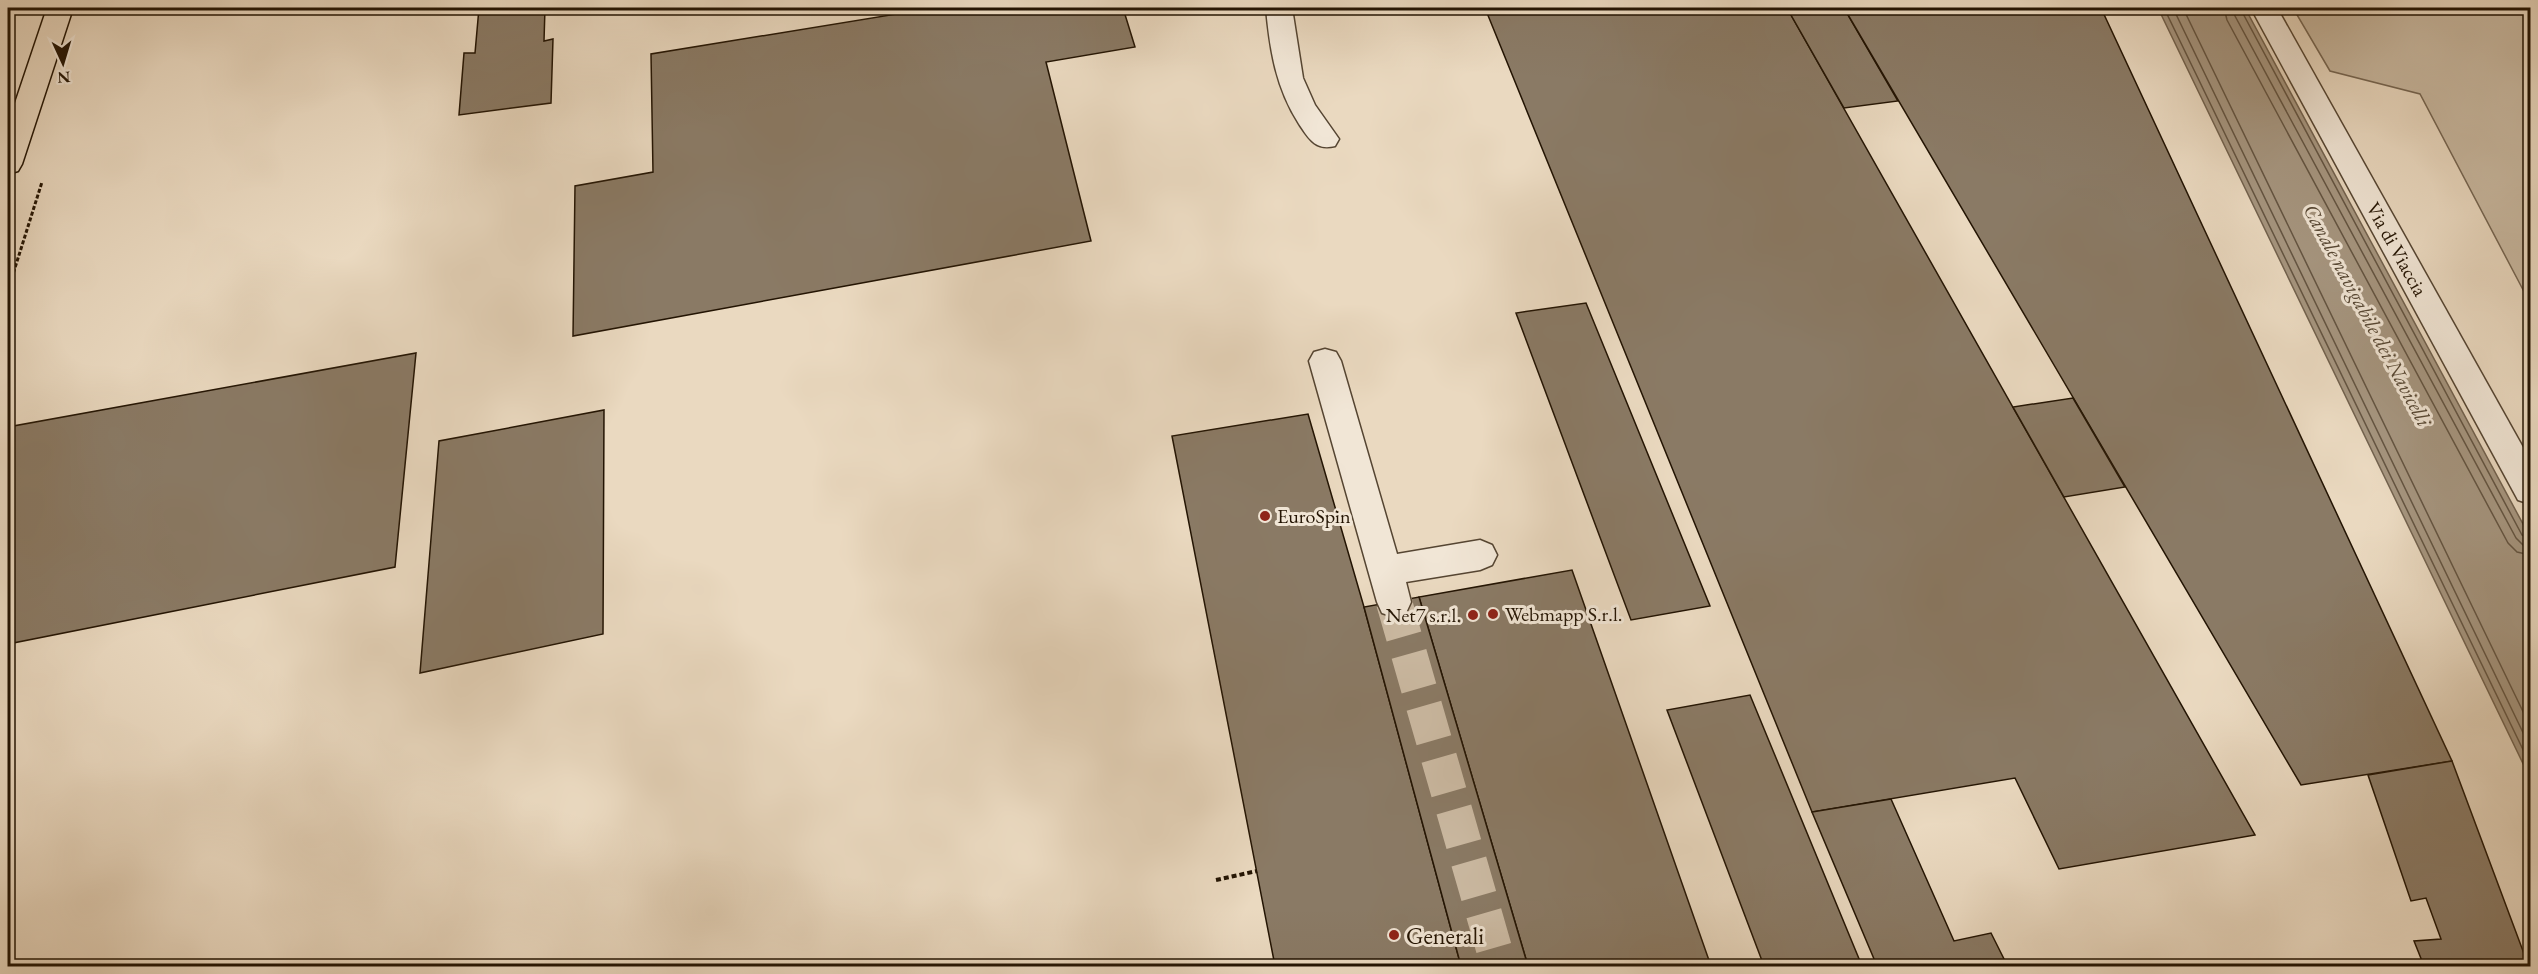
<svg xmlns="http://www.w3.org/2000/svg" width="2538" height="974" font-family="'EB Garamond',serif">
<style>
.green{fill:#c8b8a0;stroke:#766652;stroke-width:1.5}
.water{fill:#a69680;stroke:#72624e;stroke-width:1.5}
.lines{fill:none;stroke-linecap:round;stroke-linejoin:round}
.shore{stroke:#645542;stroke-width:1.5}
.building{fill:#8a7a65;stroke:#231403;stroke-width:1.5}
.minor-tunnel{stroke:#ccbba4;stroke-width:36;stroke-dasharray:36 18;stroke-linecap:butt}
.minor-casing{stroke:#554532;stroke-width:3}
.major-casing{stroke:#231403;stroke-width:3}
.path-far1{stroke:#231403;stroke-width:3;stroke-dasharray:4 2;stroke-linecap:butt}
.path{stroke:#231403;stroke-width:4;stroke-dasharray:5 3;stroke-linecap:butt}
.minor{fill:#f1e6d6;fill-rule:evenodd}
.major{fill:#ead9c0;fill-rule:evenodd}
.poi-dot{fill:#8f2418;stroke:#f1e6d6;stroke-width:2}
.labels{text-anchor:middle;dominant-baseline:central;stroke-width:6;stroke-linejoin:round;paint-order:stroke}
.street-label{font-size:20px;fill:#231403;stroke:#f1e6d6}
.poi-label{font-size:20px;fill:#231403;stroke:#f1e6d6;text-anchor:start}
.water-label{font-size:21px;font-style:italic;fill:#574835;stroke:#f1e6d6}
.near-poi-label{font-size:24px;fill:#231403;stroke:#f1e6d6;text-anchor:start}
</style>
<rect width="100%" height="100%" fill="#ead9c0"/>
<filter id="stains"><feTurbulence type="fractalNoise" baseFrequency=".00333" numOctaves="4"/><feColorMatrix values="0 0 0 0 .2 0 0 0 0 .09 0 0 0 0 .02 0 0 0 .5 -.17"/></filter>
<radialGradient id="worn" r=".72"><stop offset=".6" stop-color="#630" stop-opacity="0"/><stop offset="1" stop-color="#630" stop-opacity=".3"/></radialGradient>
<polygon class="green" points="2293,8 2530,8 2530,303 2420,94 2330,71"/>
<polygon class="water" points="2158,8 2245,8 2530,537 2530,778"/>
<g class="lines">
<g class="shore">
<polyline points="2164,8 2530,764"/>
<polyline points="2173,8 2530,747"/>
<polyline points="2183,8 2530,726"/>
<polyline points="2224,8 2227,20 2508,543 2517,552 2530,555"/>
<polyline points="2233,8 2235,16 2516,538 2523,545 2530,546"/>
<polyline points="2240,8 2522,535 2530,539"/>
</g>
</g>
<g class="building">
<polygon points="479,8 545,8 544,41 553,39 551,103 459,115 464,53 475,53"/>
<polygon points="902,8 1123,8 1135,47 1046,62 1091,241 573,336 575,186 653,172 651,54 903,13"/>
<polygon points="1485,8 1787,8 2255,835 2059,869 2015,778 1812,812"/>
<polygon points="1787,8 1844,8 1898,101 1844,108"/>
<polygon points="1844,8 2101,8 2452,761 2301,785"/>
<polygon points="1586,303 1710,606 1631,620 1516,313"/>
<polygon points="416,353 395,567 8,644 8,427"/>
<polygon points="2073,398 2125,487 2064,497 2013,407"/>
<polygon points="604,410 603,634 420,673 439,441"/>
<polygon points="1308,414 1364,607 1461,966 1275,966 1172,436"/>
<polygon points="1572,570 1711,966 1528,966 1419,597"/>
<polygon points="1419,597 1528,966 1461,966 1364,607"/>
<polygon points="1750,695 1862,966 1764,966 1667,710"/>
<polygon points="2452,761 2526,959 2528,966 2424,966 2414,941 2441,939 2426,898 2411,901 2368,775"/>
<polygon points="1891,799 1954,941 1991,933 2006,963 1990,966 1877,966 1812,812"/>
</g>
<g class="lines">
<polyline class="minor-tunnel" points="1394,602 1499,966"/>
<defs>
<g id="minor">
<path d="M1266,8h26l11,70 12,27 24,34 -4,7c-19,5 -26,-7 -36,-22 -23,-36 -29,-73 -33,-116z"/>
<polygon points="2251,8 2277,8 2530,460 2530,504 2518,500"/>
<polygon points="1325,349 1336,352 1341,361 1397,554 1480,540 1492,545 1497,555 1492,565 1480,570 1406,582 1411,602 1406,613 1394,617 1382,613 1377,602 1309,361 1314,352"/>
</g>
<polygon id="major" points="47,8 73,8 22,164 18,171 8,174 8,124"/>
</defs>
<use href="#minor" class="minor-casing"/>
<use href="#major" class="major-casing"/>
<polyline class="path-far1" points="8,290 42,182"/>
<polyline class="path" points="1216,880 1257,871"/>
<use href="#minor" class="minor"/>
<use href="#major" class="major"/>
</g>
<g class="poi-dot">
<circle cx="1265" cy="516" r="6"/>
<circle cx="1493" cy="614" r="6"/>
<circle cx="1473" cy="615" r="6"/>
<circle cx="1394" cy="935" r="6"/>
</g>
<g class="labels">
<g class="street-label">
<text transform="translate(2397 249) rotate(61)">Via di Viaccia</text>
</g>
<g class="poi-label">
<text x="1277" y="516">EuroSpin</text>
<text x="1505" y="614">Webmapp S.r.l.</text>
<text x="1461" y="615" text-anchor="end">Net7 s.r.l.</text>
</g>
<g class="water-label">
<text transform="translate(2368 315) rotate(62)">Canale navigabile dei Navicelli</text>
</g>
<g class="near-poi-label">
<text x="1406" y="935">Generali</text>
</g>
</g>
<rect width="2538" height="974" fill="none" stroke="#ead9c0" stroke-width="30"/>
<rect x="9" y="9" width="2520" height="956" fill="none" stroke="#231403" stroke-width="3"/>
<rect x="15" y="15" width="2508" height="944" fill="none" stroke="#231403" stroke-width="1.5"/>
<g transform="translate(63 63) rotate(176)" stroke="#f1e6d6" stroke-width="4.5" paint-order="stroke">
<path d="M0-4.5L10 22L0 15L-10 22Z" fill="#231403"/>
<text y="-9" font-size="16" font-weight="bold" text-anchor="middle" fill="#231403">N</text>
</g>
<rect width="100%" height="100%" filter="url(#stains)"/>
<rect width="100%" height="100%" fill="url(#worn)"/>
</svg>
